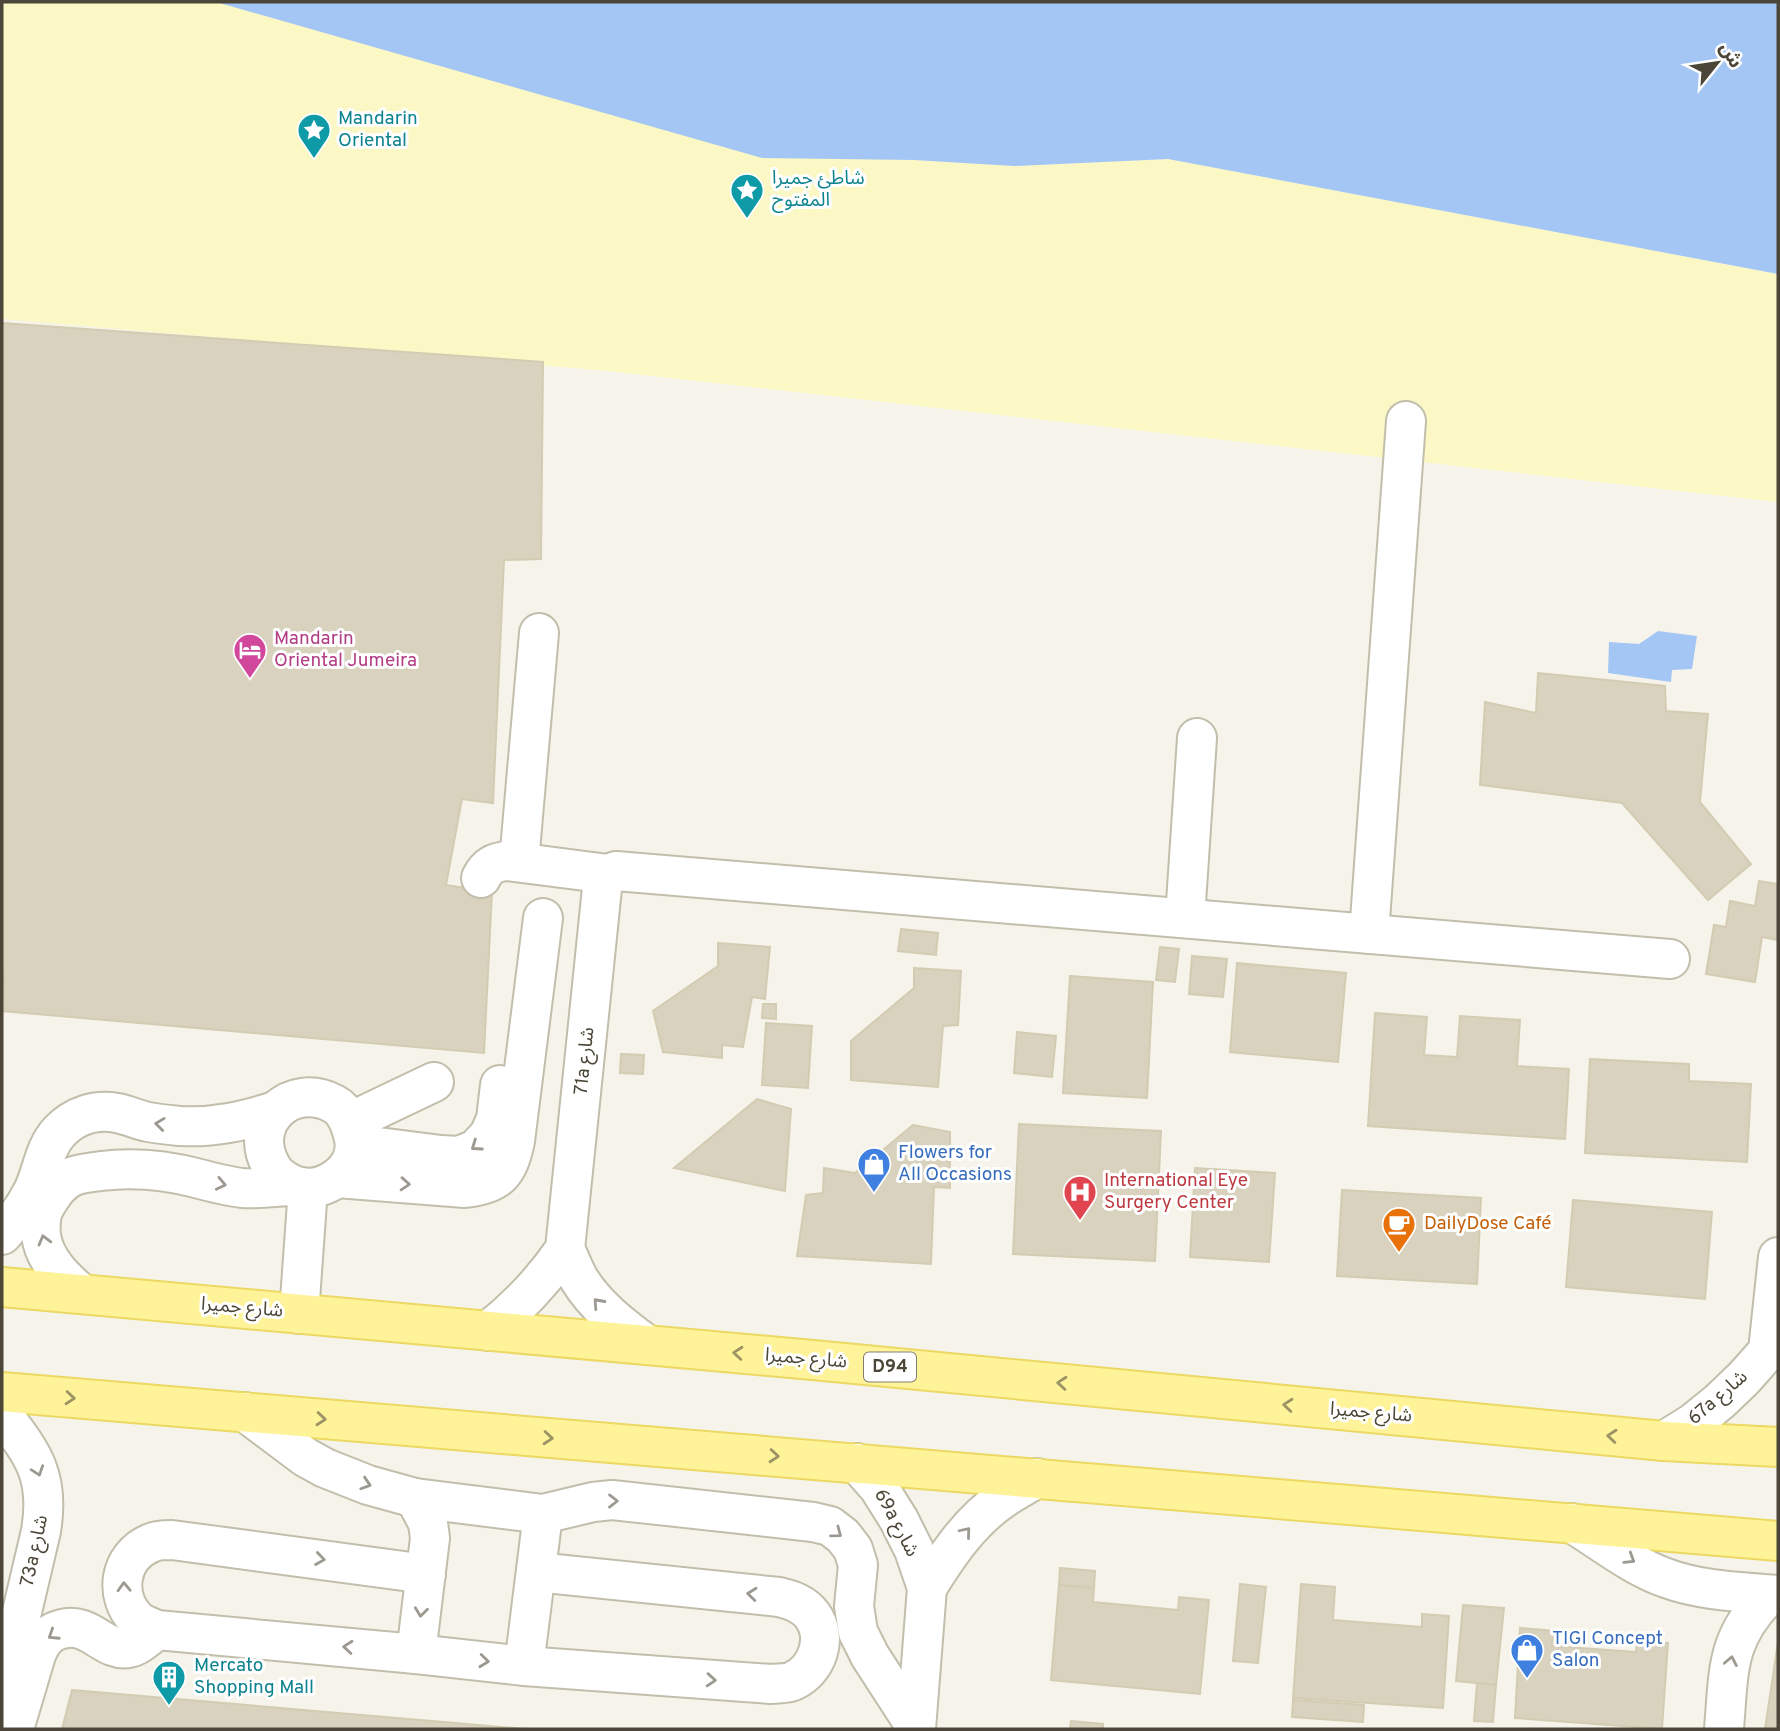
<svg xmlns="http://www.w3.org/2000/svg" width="1780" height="1731" font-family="Overpass,'Noto Sans Arabic',sans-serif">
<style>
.sand{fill:#fbf8c5}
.water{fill:#a4c6f5}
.building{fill:#d8d2bf;stroke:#d3ccb2;stroke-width:2}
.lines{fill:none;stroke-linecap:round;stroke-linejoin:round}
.minor-casing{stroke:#c2beac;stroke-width:42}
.major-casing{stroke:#ebd963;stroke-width:42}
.minor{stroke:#fff;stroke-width:38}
.major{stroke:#fff39a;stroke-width:38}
.oneway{stroke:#9c9991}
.oneway2{stroke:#9c9464}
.labels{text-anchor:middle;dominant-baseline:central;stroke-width:6;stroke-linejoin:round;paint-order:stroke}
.shield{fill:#fff;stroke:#817e73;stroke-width:2}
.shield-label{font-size:18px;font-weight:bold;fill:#4b4637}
.culture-label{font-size:19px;fill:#0d838f;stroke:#fff;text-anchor:start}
.hotel-label{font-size:19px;fill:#b23c85;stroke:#fff;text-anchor:start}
.street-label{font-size:19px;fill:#4b4637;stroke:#fff}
.shop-label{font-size:19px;fill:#366cbe;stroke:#fff;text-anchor:start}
.health-label{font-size:19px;fill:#be3a42;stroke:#fff;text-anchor:start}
.food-label{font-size:19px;fill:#c56008;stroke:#fff;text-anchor:start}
</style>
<rect width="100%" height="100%" fill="#f6f4ea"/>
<polygon class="sand" points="2,2 216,2 262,15 914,160 1014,166 1168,159 1778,274 1778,502 608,371 2,319"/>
<g class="water">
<polygon points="216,2 1778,2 1778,274 1168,159 1014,166 914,160 762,158"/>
<polygon points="1658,631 1697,636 1692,669 1672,670 1671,682 1608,673 1609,642 1639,644"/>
</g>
<g class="building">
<polygon points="2,323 543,362 541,559 504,560 493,803 462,799 446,885 492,892 484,1053 2,1011 4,975 2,975"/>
<polygon points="1538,673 1665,686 1666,711 1708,714 1700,802 1751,864 1708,900 1622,803 1480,785 1485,702 1536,713"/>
<polygon points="1759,881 1778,884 1778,940 1762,937 1755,982 1706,974 1714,925 1726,927 1730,901 1755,906"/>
<polygon points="901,929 938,933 936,955 898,951"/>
<polygon points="718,943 770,947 765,999 752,997 743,1047 722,1045 722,1058 663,1052 653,1011 718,966"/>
<polygon points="1160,947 1179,949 1175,982 1156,980"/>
<polygon points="1192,956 1227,959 1223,997 1189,994"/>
<polygon points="1237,963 1346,973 1338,1062 1230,1052"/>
<polygon points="914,968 961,971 958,1025 943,1026 938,1087 851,1080 851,1041 914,988"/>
<polygon points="1070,976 1153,982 1147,1098 1063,1093"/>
<polygon points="763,1004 776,1004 776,1019 762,1018"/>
<polygon points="1375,1013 1427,1017 1424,1055 1457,1057 1460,1016 1520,1020 1517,1066 1569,1069 1565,1139 1368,1126"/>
<polygon points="766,1023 812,1026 808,1088 762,1085"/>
<polygon points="1017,1032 1056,1036 1052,1077 1014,1073"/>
<polygon points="621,1054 644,1055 643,1074 620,1073"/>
<polygon points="1590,1059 1689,1064 1689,1081 1751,1084 1747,1162 1585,1153"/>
<polygon points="757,1099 791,1109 785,1191 674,1168"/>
<polygon points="1019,1124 1161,1131 1155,1261 1013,1254"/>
<polygon points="913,1125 950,1132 950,1188 934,1187 931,1264 797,1256 806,1195 823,1193 824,1168 855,1173"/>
<polygon points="1195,1168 1275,1173 1269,1262 1190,1257"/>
<polygon points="1342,1190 1481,1198 1477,1284 1337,1276"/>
<polygon points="1573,1200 1712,1212 1705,1299 1566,1287"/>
<polygon points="1060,1568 1095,1571 1094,1588 1059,1585"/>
<polygon points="1240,1584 1266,1587 1258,1663 1233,1661"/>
<polygon points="1301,1584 1335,1587 1333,1620 1422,1627 1422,1614 1449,1616 1443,1708 1293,1698"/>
<polygon points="1059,1585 1094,1588 1093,1602 1178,1610 1179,1597 1209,1600 1200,1694 1051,1680"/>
<polygon points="1463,1605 1504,1608 1496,1685 1456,1681"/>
<polygon points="1520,1628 1554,1631 1552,1646 1636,1652 1637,1641 1668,1643 1662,1729 1515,1718"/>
<polygon points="1778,1642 1778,1729 1765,1729"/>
<polygon points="1477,1683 1496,1685 1493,1722 1474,1721"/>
<polygon points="72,1690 467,1724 525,1729 62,1729"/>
<polygon points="1293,1700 1364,1705 1363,1722 1292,1717"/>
<polygon points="1071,1721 1103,1724 1103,1729 1070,1729"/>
</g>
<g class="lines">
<defs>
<g id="minor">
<polyline points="519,862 539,633"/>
<path d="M481,878c6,-12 13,-16 27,-17l100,13 8,-3 1054,88"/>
<polyline points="1185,918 1197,738"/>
<polyline points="1369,934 1406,421"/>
<polyline points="350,1122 434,1082"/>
<polyline points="355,1144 441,1155 459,1156 476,1149 489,1135 496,1119 500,1085"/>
<path d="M337,1178l128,10c34,-4 43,-14 50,-47l28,-223"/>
<path d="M2,1235c12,-13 23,-28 31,-44 9,-18 11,-43 26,-59 15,-16 36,-23 58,-19 11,2 21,7 31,9 11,2 22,3 32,4 34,2 64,-5 95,-15"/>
<path d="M565,1249c5,10 9,21 14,30 17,28 43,47 68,66"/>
<path d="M82,1294c-18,-15 -38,-34 -41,-59 -1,-5 0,-11 0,-16 1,-11 8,-19 14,-28 15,-18 25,-17 46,-20 32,-4 64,-1 95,7 15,4 30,8 46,10 16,1 32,-1 48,-2 7,-1 13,2 20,2 24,-2 49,-23 44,-49 -3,-13 -7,-28 -20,-35 -43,-23 -86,18 -64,60 1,2 4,8 6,9 4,5 12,9 17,12"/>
<polyline points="299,1314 308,1188"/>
<path d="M488,1331c31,-24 55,-50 77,-82l37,-361 2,-7 4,-7"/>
<polyline points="245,1412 305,1457 325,1468 368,1485 415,1498 543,1514 593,1502 612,1500 813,1522 830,1526 843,1536 853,1549 858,1565 854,1606 858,1632 870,1656 916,1727"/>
<path d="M2,1414c32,41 48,63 39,117l-39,166"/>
<polyline points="1664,1441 1693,1423 1720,1401 1744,1378 1768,1351 1778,1257"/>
<polyline points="857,1463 879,1488 899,1520 914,1550 927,1588 916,1729"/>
<polyline points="415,1498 428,1523 430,1538 416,1654"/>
<path d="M1572,1523c29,18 62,44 94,55 35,13 75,14 112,17"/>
<path d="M426,1574l-254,-34c-7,0 -15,0 -21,3 -32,13 -38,53 -14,77 5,4 13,7 20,10l259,24 108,12 247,18c7,-1 16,0 22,-3 24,-11 36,-43 19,-66 -8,-11 -20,-15 -33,-18l-243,-25"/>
<path d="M927,1588c21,-34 43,-67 77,-90 10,-7 22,-13 33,-20"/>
<polyline points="524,1666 543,1514"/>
<path d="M14,1729l22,-74c5,-13 12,-23 26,-26 28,-8 43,24 67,19 10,-2 20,-12 28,-18"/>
<path d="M1724,1729c5,-58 1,-90 45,-134"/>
</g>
<g id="major">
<polyline points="2,1287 813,1360 1664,1441 1778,1447"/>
<polyline points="2,1392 1778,1541"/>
</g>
</defs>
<use href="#minor" class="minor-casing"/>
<use href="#major" class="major-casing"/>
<use href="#minor" class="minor"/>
<use href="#major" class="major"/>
</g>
<defs><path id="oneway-chevron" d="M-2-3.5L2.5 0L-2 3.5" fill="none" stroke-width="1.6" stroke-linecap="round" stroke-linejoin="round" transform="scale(1.75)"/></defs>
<g class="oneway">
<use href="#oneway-chevron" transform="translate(160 1124) rotate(-173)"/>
<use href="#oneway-chevron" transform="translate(476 1146) rotate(145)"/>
<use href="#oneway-chevron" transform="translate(221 1184) rotate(12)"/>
<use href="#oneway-chevron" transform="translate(405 1184) rotate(4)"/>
<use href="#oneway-chevron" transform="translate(44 1240) rotate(-105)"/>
<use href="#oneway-chevron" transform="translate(598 1303) rotate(-132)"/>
<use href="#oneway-chevron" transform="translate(38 1471) rotate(71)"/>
<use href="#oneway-chevron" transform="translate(366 1484) rotate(18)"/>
<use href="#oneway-chevron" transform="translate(613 1501)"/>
<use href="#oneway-chevron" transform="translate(966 1532) rotate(-50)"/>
<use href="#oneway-chevron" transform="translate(837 1533) rotate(37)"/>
<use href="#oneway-chevron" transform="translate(320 1559) rotate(8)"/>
<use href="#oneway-chevron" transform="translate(1630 1559) rotate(32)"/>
<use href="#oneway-chevron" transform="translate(124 1587) rotate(-92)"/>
<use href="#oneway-chevron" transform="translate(752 1594) rotate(-174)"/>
<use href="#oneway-chevron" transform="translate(421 1612) rotate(97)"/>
<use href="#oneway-chevron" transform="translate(53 1635) rotate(147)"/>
<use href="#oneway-chevron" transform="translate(348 1647) rotate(-175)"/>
<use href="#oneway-chevron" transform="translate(484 1661) rotate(6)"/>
<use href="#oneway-chevron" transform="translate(1731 1661) rotate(-79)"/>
<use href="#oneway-chevron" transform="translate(711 1680) rotate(4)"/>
</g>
<g class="oneway2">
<use href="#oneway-chevron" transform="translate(738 1353) rotate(-175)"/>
<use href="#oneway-chevron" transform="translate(1062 1383) rotate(-175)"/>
<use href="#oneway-chevron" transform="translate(70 1398) rotate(5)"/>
<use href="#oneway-chevron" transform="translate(1288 1405) rotate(-175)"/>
<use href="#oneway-chevron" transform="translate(321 1419) rotate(5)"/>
<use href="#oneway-chevron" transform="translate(1612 1436) rotate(-175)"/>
<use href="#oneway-chevron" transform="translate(548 1438) rotate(5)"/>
<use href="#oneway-chevron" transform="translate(774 1456) rotate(5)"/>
</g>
<defs>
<symbol id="sight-pin" viewBox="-11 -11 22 30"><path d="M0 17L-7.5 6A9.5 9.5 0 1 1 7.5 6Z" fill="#0f9aa8" stroke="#fff"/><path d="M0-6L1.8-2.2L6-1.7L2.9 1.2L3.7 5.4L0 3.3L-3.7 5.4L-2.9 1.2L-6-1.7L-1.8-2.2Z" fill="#fff"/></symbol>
<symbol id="hotel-pin" viewBox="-11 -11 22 30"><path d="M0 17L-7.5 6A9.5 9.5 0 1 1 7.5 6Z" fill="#d1479c" stroke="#fff"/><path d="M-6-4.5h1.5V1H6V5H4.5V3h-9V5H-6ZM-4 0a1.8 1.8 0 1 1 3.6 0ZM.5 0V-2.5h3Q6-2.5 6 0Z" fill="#fff"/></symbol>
<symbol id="shop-pin" viewBox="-11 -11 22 30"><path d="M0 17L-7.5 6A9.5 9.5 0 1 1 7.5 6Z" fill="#3f7fe0" stroke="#fff"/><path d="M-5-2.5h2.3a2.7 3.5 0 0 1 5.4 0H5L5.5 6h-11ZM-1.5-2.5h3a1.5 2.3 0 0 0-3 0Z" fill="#fff"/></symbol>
<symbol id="hospital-pin" viewBox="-11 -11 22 30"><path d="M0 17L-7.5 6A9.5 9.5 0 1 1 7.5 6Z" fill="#e0444e" stroke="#fff"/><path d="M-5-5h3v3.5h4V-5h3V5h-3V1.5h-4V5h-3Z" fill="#fff"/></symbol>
<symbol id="cafe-pin" viewBox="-11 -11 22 30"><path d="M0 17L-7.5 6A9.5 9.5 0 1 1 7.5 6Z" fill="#e8710a" stroke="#fff"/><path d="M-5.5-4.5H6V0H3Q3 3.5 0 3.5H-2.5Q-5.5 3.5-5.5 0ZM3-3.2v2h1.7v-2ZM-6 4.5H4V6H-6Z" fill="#fff"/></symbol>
<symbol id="building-pin" viewBox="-11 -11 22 30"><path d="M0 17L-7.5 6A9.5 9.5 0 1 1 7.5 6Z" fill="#0f9aa8" stroke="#fff"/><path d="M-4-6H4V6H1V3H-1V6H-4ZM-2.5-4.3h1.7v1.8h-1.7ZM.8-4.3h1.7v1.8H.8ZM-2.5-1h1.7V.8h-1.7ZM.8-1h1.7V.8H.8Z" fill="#fff"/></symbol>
</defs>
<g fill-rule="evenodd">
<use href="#sight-pin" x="295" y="111" width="38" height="52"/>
<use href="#sight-pin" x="728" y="171" width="38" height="52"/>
<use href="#hotel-pin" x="231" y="631" width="38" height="52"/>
<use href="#shop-pin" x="855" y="1145" width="38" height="52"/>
<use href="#hospital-pin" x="1061" y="1173" width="38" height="52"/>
<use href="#cafe-pin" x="1380" y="1205" width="38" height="52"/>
<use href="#shop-pin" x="1508" y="1631" width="38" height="52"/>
<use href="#building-pin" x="150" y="1658" width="38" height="52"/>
</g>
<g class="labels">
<rect class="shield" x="864" y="1352.5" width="52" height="29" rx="5"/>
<g class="shield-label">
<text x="890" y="1367">D94</text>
</g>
<g class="culture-label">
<text x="338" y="119">Mandarin<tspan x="338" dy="22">Oriental</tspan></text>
<text x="772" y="179">شاطئ جميرا<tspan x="772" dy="22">المفتوح</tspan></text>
<text x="194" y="1666">Mercato<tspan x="194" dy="22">Shopping Mall</tspan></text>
</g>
<g class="hotel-label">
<text x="274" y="639">Mandarin<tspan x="274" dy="22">Oriental Jumeira</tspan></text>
</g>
<g class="street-label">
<text transform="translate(585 1061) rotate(-84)">71a شارع</text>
<text transform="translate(242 1308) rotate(5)">شارع جميرا</text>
<text transform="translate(806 1359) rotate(5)">شارع جميرا</text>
<text transform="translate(1718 1398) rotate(-41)">67a شارع</text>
<text transform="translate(1371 1413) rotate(5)">شارع جميرا</text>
<text transform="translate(896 1523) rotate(62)">69a شارع</text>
<text transform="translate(35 1551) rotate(-78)">73a شارع</text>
</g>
<g class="shop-label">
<text x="898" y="1153">Flowers for<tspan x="898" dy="22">All Occasions</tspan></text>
<text x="1552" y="1639">TIGI Concept<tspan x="1552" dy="22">Salon</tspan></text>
</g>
<g class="health-label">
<text x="1104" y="1181">International Eye<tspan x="1104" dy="22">Surgery Center</tspan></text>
</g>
<g class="food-label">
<text x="1424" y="1224">DailyDose Café</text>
</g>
</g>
<rect width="1780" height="1731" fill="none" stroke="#4b4637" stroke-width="7"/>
<g transform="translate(1717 63) rotate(60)" stroke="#ffffff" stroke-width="5" paint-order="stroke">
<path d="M0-5L12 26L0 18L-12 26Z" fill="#4b4637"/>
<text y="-10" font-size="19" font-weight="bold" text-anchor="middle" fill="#4b4637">ش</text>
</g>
</svg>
